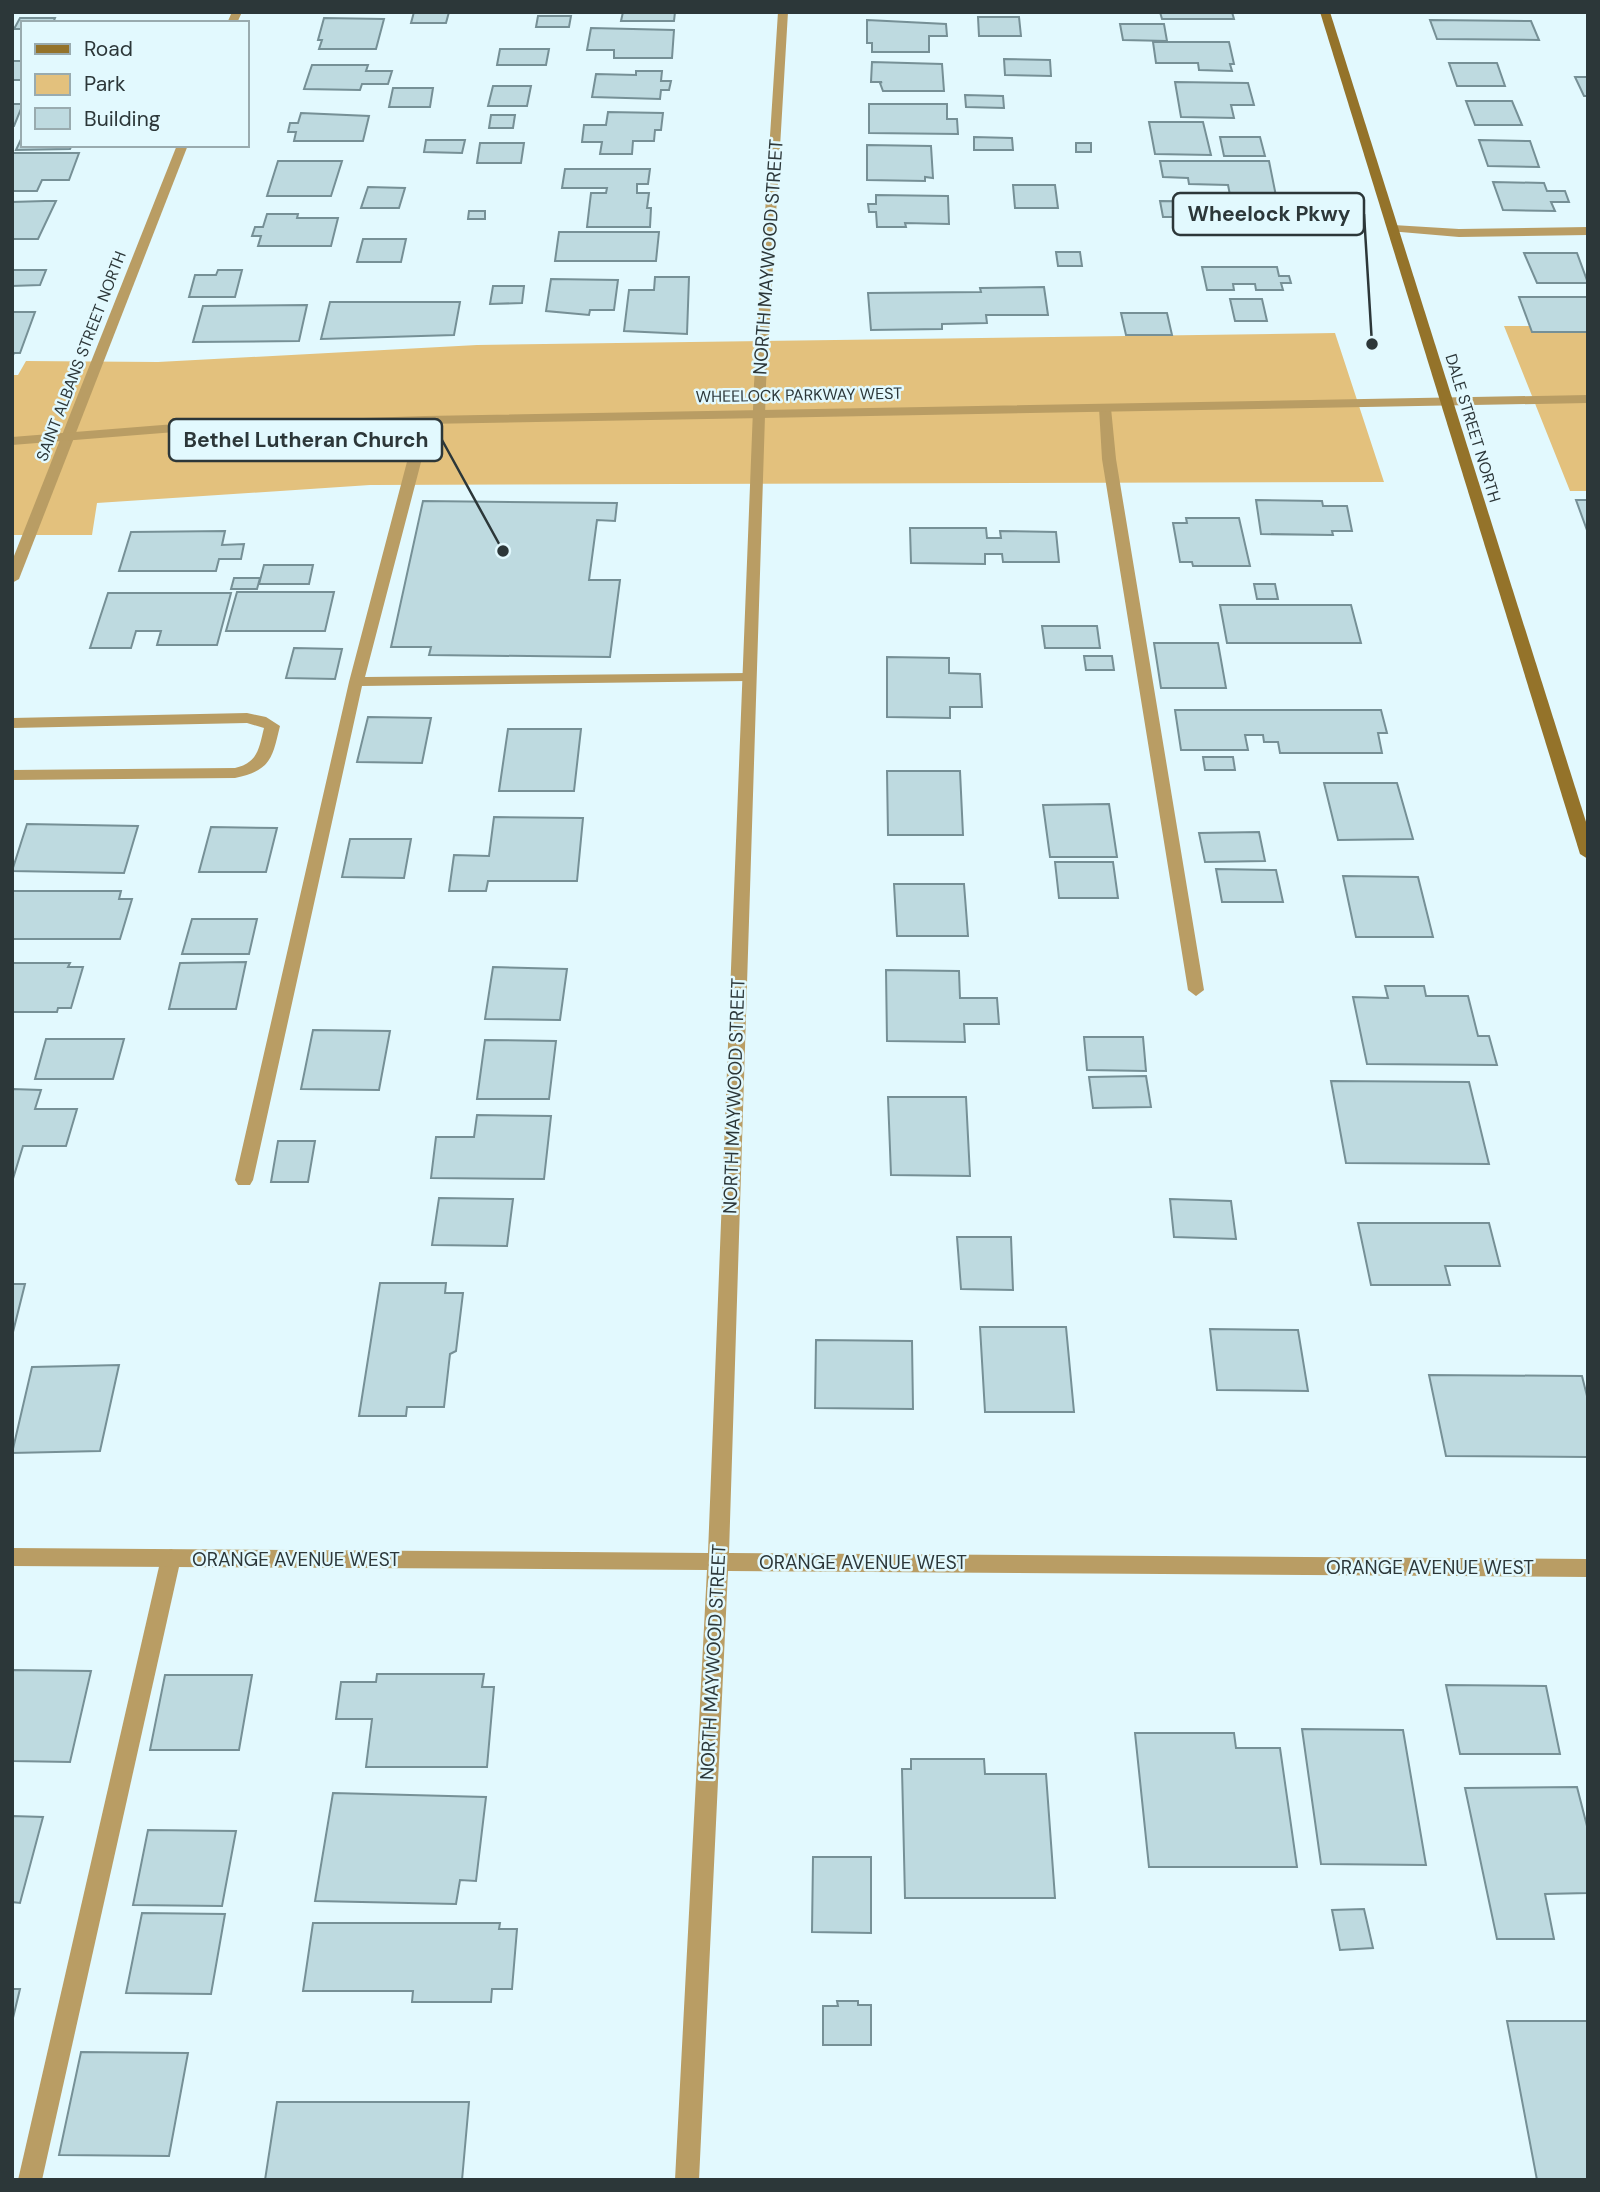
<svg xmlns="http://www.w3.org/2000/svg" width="1600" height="2192" font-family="'DM Sans',sans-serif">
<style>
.green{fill:#e3c17d}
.building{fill:#bedae0;stroke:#769096;stroke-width:2}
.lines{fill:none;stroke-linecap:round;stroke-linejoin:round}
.service{fill:#b99d64;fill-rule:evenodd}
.minor{fill:#b99d64;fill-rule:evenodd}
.tertiary{fill:#b99d64;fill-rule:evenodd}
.secondary{fill:#94732a;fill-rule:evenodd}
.labels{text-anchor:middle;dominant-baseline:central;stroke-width:5;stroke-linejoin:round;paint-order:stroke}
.far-street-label{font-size:16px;fill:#2c3739;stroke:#e2f9fe}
.street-label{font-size:19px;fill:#2c3739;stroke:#e2f9fe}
.leader{fill:none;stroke:#2c3739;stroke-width:2.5}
.callout-dot{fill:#2c3739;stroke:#e2f9fe;stroke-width:2.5}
.callout{fill:#e2f9fe;stroke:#2c3739;stroke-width:2.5}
.callout-label{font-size:21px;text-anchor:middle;font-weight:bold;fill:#2c3739}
</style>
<rect width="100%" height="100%" fill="#e2f9fe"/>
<g class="green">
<polygon points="1504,326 1588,326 1588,491 1570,491"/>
<polygon points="1335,333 1384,482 370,485 97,503 92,535 12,535 12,375 18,375 26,361 158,362 477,345"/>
</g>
<g class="building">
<polygon points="414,12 449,12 446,23 411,23"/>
<polygon points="623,12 675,12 674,21 621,21"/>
<polygon points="1160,12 1232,12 1234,19 1162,19"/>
<polygon points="538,16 571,16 569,27 536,27"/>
<polygon points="978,17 1019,17 1021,36 979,36"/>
<polygon points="20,18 55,18 53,23 23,23 23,29 14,29"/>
<polygon points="324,18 384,19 376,49 319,49 322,40 318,40"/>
<polygon points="867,20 946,24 947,36 929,36 929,52 872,52 872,43 867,43"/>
<polygon points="1430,20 1531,21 1539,40 1437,39"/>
<polygon points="1120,24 1164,24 1167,41 1123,40"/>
<polygon points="591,28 674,30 672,58 614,58 614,50 587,50"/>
<polygon points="1153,42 1229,42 1234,64 1230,64 1232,71 1199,70 1198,63 1156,63"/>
<polygon points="500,49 549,49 546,65 497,65"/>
<polygon points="1004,59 1050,60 1051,76 1005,75"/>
<rect x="12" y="61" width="11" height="19"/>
<polygon points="872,62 942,64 944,91 883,91 880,83 882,82 871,82"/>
<polygon points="1449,63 1497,63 1505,86 1457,86"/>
<polygon points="312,65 368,65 366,71 392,71 388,84 362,84 360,90 304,89"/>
<polygon points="636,71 662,71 661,81 671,81 669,90 661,90 660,99 592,97 596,74 636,75"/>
<polygon points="1575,77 1588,77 1588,96 1584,96"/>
<polygon points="1175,82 1248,83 1254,105 1231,105 1234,118 1181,117"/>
<polygon points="493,86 531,86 527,106 488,106"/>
<polygon points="393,88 433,88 430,107 389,107"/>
<polygon points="965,95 1003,96 1004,108 966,107"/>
<polygon points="1466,101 1512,101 1522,125 1475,125"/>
<polygon points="12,104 23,104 14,126 12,126"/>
<polygon points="869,104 947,104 947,119 957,119 958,134 869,133"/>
<polygon points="608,112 663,113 661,130 655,130 654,141 633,141 632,154 600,154 602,142 582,142 584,125 606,125"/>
<polygon points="301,113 369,116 363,141 294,141 296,132 288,132 290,123 298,123"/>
<polygon points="491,115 515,115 513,128 489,128"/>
<polygon points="1149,122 1203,122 1211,155 1155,154"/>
<polygon points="23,135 23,145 72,145 70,149 16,150"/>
<polygon points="974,137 1012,138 1013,150 974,150"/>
<polygon points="1220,137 1260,137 1265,156 1224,156"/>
<polygon points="426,140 465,140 462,153 424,152"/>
<polygon points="1479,140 1530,141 1539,167 1488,166"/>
<polygon points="480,143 524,143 521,163 477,163"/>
<rect x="1076" y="143" width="15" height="9"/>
<polygon points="867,145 931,146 933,178 925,177 925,181 867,180"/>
<polygon points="12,153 79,153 69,180 42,180 37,191 12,191"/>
<polygon points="278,161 342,161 331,196 267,196"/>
<polygon points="1160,161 1269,161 1276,196 1230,195 1228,185 1189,184 1188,178 1163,177"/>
<polygon points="565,169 650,169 648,184 637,184 637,193 649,193 647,208 651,208 650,227 587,227 591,193 606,193 607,188 562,188"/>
<polygon points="1493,182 1544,183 1547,191 1565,191 1569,202 1551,202 1555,211 1503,210"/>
<polygon points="1013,185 1055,185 1058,208 1015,208"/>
<polygon points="368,187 405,188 399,208 361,208"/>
<polygon points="876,195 948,196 949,224 905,223 906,227 877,227 876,212 869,212 868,204 876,204"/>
<polygon points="45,201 56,201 38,239 12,239 12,202"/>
<polygon points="1160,201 1272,202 1280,230 1201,230 1198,217 1163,217"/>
<polygon points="469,211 485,211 485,219 468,219"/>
<polygon points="267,214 298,214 297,218 338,218 331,246 258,246 261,236 252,236 255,227 263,227"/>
<polygon points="559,232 659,232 656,261 555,261"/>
<polygon points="363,239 406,239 401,262 357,262"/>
<polygon points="1056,252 1080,252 1082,266 1058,266"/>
<polygon points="1524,253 1577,253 1588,283 1537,283"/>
<polygon points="1202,267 1277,267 1279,276 1289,276 1291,283 1281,283 1283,290 1256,290 1255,284 1233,284 1234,290 1207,290"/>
<polygon points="12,270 46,270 40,285 12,286"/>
<polygon points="218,270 242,270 235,297 189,297 195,275 216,275"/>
<polygon points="655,277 689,277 687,334 624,331 629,290 654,290"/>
<polygon points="551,279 618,280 614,310 590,310 589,315 546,311"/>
<polygon points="493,286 524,286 522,303 490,304"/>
<polygon points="1044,287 1048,315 986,315 987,323 942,324 942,329 871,330 868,293 981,292 980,288"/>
<polygon points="1519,297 1588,297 1588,332 1532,332"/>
<polygon points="1230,299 1262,299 1267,321 1235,321"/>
<polygon points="330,302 460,302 454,335 321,339"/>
<polygon points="307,305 299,341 193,342 203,306"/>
<polygon points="12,312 35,312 20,353 14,353 12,357"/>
<polygon points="1121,313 1167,313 1172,335 1126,335"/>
<polygon points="1256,500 1322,501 1323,506 1347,506 1352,531 1332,531 1333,535 1261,534"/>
<polygon points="1576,500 1588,500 1588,533"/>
<polygon points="423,501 617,503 615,521 597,520 589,580 620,580 610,657 429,655 431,647 391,647"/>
<polygon points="1186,518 1239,518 1250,566 1193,566 1192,562 1180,562 1173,523 1187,523"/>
<polygon points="910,528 986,528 987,538 1001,538 1000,531 1056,532 1059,562 1003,562 1002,554 985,554 985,564 911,563"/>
<polygon points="225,531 222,545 244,544 241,559 219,559 216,571 119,571 131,532"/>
<polygon points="264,565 313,565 309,584 259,584"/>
<polygon points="234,578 260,578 257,589 231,589"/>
<polygon points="1254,584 1275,584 1278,599 1257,599"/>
<polygon points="237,592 334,592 325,631 226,631"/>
<polygon points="108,593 231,593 217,645 157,645 161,631 136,631 131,648 90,648"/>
<polygon points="1220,605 1351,605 1361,643 1227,643"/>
<polygon points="1042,626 1097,626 1100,648 1045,648"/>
<polygon points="1154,643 1218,643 1226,688 1161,688"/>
<polygon points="294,648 342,649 335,679 286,678"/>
<polygon points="1084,656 1112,656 1114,670 1086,670"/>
<polygon points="887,657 949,658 949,673 980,674 982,707 950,707 950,718 887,717"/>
<polygon points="1175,710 1381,710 1387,733 1378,733 1382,753 1280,753 1278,742 1264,742 1263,735 1245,735 1248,750 1181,750"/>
<polygon points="368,717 431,718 422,763 357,762"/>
<polygon points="508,729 581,729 574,791 499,791"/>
<polygon points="1203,757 1233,757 1235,770 1205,770"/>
<polygon points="887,771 960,771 963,835 888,835"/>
<polygon points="1324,783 1397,783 1413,839 1338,840"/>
<polygon points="1109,804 1117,857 1050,857 1043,805"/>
<polygon points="494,817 583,818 577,881 488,881 486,891 449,891 454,855 489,856"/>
<polygon points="27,824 138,826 124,873 12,871"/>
<polygon points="211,827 277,828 266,872 199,872"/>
<polygon points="1259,832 1265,861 1205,862 1199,833"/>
<polygon points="350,839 411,839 404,878 342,877"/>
<polygon points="1055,862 1113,862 1118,898 1059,898"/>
<polygon points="1216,869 1276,870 1283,902 1222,902"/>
<polygon points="1343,876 1418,877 1433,937 1356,937"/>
<polygon points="894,884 964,884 968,936 897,936"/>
<polygon points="12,891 121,891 119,899 132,899 120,939 12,939"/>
<polygon points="192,919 257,919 249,954 182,954"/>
<polygon points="246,962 236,1009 169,1009 180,963"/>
<polygon points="12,963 70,963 68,967 83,967 71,1008 58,1008 57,1012 12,1012"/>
<polygon points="493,967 567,969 560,1020 485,1019"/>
<polygon points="886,970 959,971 960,998 997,998 999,1024 964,1024 965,1042 887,1041"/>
<polygon points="1385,986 1424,986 1426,996 1468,996 1478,1036 1489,1036 1497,1065 1367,1064 1353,997 1388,998"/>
<polygon points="313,1030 390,1031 379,1090 301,1089"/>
<polygon points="1084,1037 1143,1037 1146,1071 1087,1070"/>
<polygon points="46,1039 124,1039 113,1079 35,1079"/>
<polygon points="485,1040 556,1041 549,1099 477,1099"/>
<polygon points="1146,1076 1151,1107 1093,1108 1089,1077"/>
<polygon points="1331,1081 1469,1082 1489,1164 1346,1163"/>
<polygon points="12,1089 41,1090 35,1109 77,1109 66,1146 23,1146 12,1182"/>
<polygon points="888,1097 966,1097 970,1176 891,1175"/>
<polygon points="477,1115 551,1116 544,1179 431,1178 436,1137 474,1137"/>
<polygon points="278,1141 315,1141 308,1182 271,1182"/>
<polygon points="439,1198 513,1199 507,1246 432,1245"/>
<polygon points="1170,1199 1231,1201 1236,1239 1174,1237"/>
<polygon points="1358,1223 1489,1223 1500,1266 1445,1266 1450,1285 1371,1285"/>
<polygon points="957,1237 1011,1237 1013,1290 961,1289"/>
<polygon points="380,1283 446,1283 445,1293 463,1293 456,1351 450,1354 444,1407 407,1407 406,1416 359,1416"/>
<polygon points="12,1284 25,1284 12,1336"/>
<polygon points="980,1327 1066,1327 1074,1412 985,1412"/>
<polygon points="1210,1329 1298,1330 1308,1391 1217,1390"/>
<polygon points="816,1340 912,1341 913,1409 815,1408"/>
<polygon points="119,1365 100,1451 12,1453 32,1367"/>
<polygon points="1429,1375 1582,1376 1588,1400 1588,1457 1446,1456"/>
<polygon points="12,1670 91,1671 70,1762 12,1761"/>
<polygon points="377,1674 484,1674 482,1687 494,1687 487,1767 366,1767 372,1719 336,1719 341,1682 376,1682"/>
<polygon points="165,1675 252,1675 239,1750 150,1750"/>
<polygon points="1446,1685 1546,1686 1560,1754 1460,1754"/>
<polygon points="1302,1729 1403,1730 1426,1865 1321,1864"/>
<polygon points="1135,1733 1234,1733 1236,1748 1280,1748 1297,1867 1149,1867"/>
<polygon points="911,1759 984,1759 985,1774 1046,1774 1055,1898 905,1898 902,1769 911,1769"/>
<polygon points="1577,1787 1588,1830 1588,1893 1545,1894 1554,1939 1497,1939 1465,1788"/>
<polygon points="333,1793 486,1797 476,1881 460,1880 456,1904 315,1901"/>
<polygon points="12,1816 43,1817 20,1903 12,1902"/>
<polygon points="148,1830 236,1831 222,1906 133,1905"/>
<polygon points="813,1857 871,1857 871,1933 812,1932"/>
<polygon points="1364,1909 1373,1948 1340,1950 1332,1910"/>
<polygon points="142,1913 225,1914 211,1994 126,1993"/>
<polygon points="313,1923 500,1923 499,1929 517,1929 512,1989 492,1989 491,2002 412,2002 413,1991 303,1991"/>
<polygon points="12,1989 20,1989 12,2022"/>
<polygon points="837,2001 858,2001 858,2005 871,2005 871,2045 823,2045 823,2006 838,2006"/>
<polygon points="1507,2021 1588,2021 1588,2180 1537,2180"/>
<polygon points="81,2052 188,2053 169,2156 59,2155"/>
<polygon points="277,2102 469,2102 462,2180 265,2180"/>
</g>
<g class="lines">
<g class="service">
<polygon points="1393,225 1459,229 1588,227 1588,235 1459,237 1389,231 1387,229"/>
<polygon points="1105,404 1111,408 1116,459 1204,990 1196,996 1188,990 1102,459 1099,408"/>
<polygon points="425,416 432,420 365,677 748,673 755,677 748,681 362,686 253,1180 250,1185 238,1185 235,1180 349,682 418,420"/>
<path d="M247,713l19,4 14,9c-8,33 -9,44 -45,52l-223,2v-10l223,-2c23,-5 24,-20 29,-40l-17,-5 -235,5v-10z"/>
<polygon points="171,1549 178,1552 181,1558 42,2180 18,2180 161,1558 164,1552"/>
</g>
<g class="minor">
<polygon points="232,12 242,12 237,23 227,23"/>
<polygon points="778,12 788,12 766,384 729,1553 1588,1559 1588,1577 728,1571 699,2180 675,2180 707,1570 12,1566 12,1548 708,1553 754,384"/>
<polygon points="177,145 188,145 19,579 12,583 12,561"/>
</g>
<polygon class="tertiary" points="1588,395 1588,403 425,424 175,432 12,445 12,437 175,424 425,416"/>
<polygon class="secondary" points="1320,12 1330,12 1588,828 1588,859 1580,854"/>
</g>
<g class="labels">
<g class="far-street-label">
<text transform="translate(81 356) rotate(-69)">SAINT ALBANS STREET NORTH</text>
<text transform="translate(799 395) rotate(-1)">WHEELOCK PARKWAY WEST</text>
<text transform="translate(1473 428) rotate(73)">DALE STREET NORTH</text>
</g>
<g class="street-label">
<text transform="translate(768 257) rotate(-86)">NORTH MAYWOOD STREET</text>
<text transform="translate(734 1096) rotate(-88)">NORTH MAYWOOD STREET</text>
<text x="296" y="1559">ORANGE AVENUE WEST</text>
<text x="863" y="1562">ORANGE AVENUE WEST</text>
<text x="1430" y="1567">ORANGE AVENUE WEST</text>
<text transform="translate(713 1662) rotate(-87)">NORTH MAYWOOD STREET</text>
</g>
</g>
<path class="leader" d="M1372 344L1364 214M503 551L442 440"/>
<g class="callout-dot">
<circle cx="1372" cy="344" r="7"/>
<circle cx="503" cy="551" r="7"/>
</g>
<g class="callout">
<rect x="1173" y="193" width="191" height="42" rx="7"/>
<rect x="169" y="419" width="273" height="42" rx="7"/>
</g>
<g class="callout-label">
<text x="1269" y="221">Wheelock Pkwy</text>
<text x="306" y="447">Bethel Lutheran Church</text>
</g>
<rect width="1600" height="2192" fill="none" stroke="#2c3739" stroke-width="28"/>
<rect x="21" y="21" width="228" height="126" fill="#e2f9fe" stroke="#99abaf" stroke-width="2"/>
<rect x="35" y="44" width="35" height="10" fill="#94732a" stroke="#99abaf" stroke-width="2"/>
<text x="84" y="56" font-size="21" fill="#2c3739">Road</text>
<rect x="35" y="74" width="35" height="21" fill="#e3c17d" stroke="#99abaf" stroke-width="2"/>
<text x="84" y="91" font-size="21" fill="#2c3739">Park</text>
<rect x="35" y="108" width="35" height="21" fill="#bedae0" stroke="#99abaf" stroke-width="2"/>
<text x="84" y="126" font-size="21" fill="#2c3739">Building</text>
</svg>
